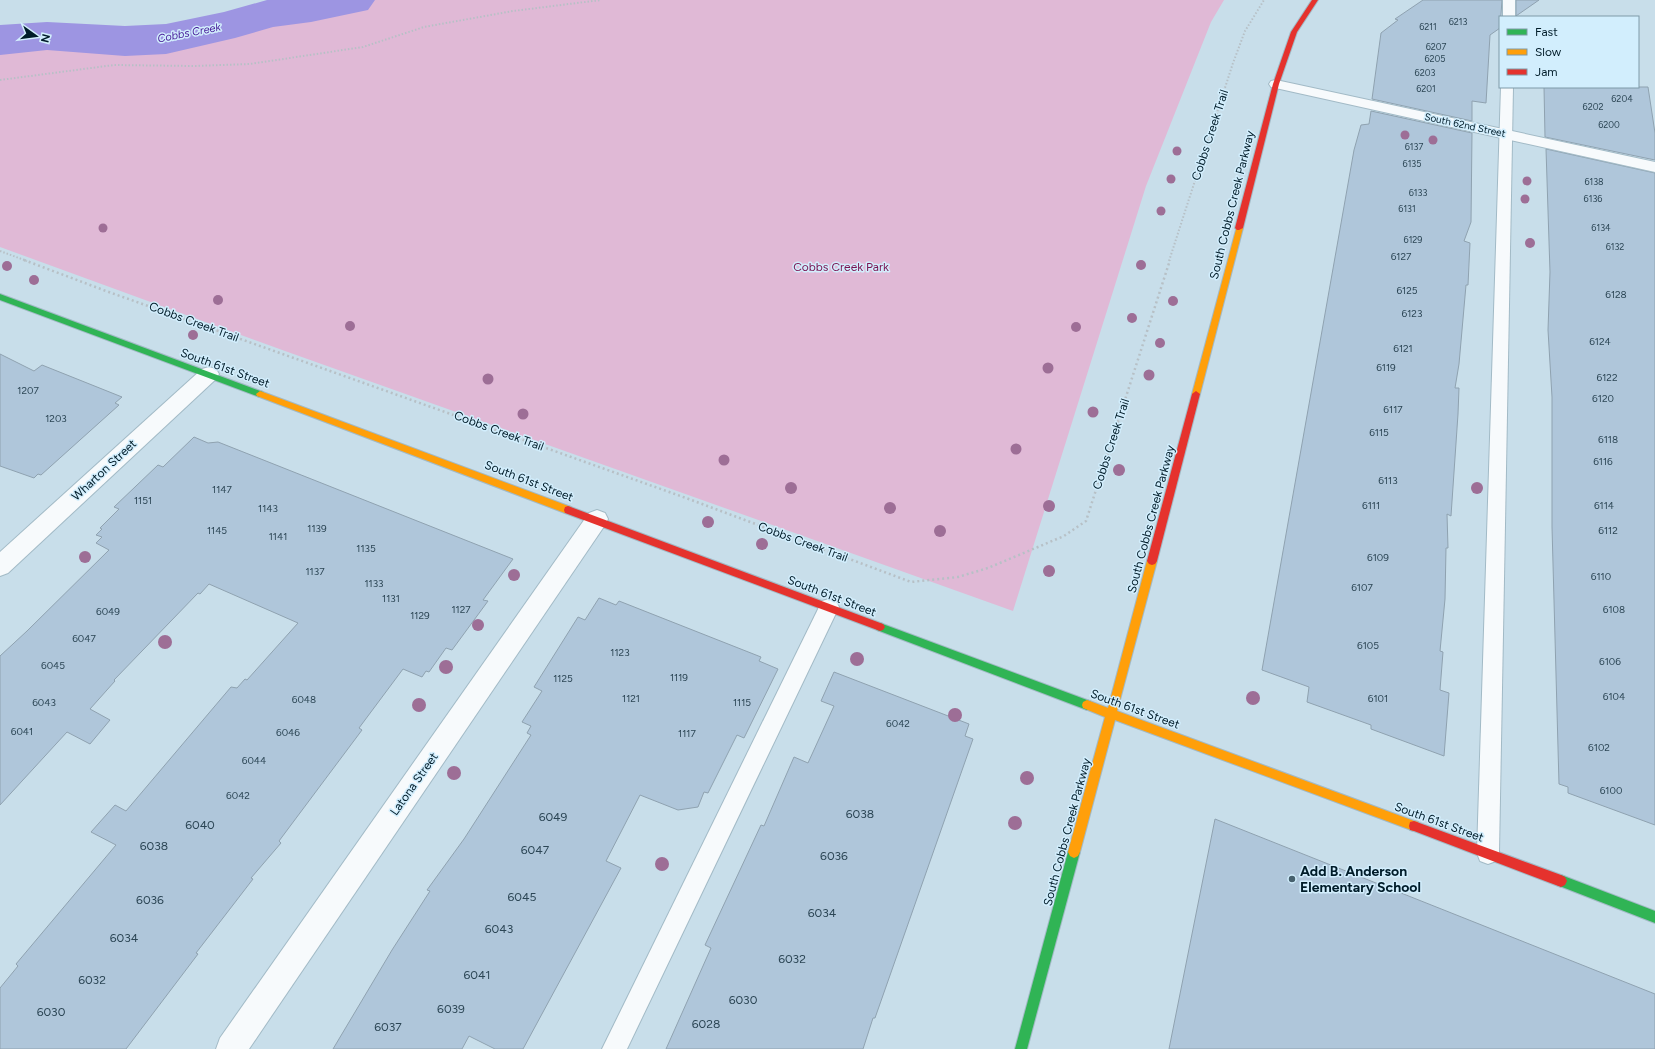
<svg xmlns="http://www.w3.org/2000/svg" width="1655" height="1049" font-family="Figtree,sans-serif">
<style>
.green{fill:#e0b9d6}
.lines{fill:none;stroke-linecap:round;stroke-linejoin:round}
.river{fill:#9d95e2;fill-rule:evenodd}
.building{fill:#afc6da;stroke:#8fa2b0}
.lane-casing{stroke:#a2bac6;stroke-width:2}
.street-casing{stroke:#a2bac6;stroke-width:2}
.fast-casing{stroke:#a2bac6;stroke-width:2}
.slow-casing{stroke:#a2bac6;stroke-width:2}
.jam-casing{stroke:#a2bac6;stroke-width:2}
.path-far1{stroke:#b7c0c6;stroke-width:2;stroke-dasharray:1.5 2;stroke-linecap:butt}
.path{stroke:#b7c0c6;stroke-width:2.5;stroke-dasharray:2 3;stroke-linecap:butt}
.lane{fill:#f7fafc;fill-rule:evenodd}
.street{fill:#f7fafc;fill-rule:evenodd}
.fast{fill:#30b455;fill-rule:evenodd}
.slow{fill:#ff9f0a;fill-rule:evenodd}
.jam{fill:#e5322d;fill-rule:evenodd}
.tree{fill:#9d6e96}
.poi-dot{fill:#46606d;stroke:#d2eefd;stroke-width:1.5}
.labels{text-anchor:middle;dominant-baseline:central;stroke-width:3;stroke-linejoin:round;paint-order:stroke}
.far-number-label{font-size:9px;fill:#2c4655}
.far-street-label{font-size:10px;fill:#001c29;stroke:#d2eefd}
.number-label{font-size:10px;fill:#2c4655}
.far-water-label{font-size:11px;font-style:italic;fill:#471b99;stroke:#d2eefd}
.street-label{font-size:12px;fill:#001c29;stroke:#d2eefd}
.park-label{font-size:12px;fill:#7a1351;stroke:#d2eefd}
.near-number-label{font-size:12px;fill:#2c4655}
.near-poi-label{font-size:14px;font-weight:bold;fill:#001c29;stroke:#d2eefd;text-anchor:start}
</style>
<rect width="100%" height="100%" fill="#c8deea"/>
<polygon class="green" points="306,0 1224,0 1211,22 1146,186 1013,611 285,351 0,247 0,40 47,36 125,41 166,39 235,24"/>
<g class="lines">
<polygon class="river" points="267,0 375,0 368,10 311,22 273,27 235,38 166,54 125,56 47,50 0,55 0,25 47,22 125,26 166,24 224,12"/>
</g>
<g class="building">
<polygon points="1423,0 1502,0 1500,28 1490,35 1486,103 1472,101 1472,121 1372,99 1381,33 1398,20 1395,19"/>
<polygon points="1516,0 1539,0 1516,16"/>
<polygon points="1544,87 1648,87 1655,133 1655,160 1545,137"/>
<polygon points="1371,111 1472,133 1471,222 1464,241 1470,243 1468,285 1466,285 1459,364 1455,388 1459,388 1458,414 1451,516 1447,514 1448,548 1446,548 1445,599 1440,651 1443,652 1440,690 1449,693 1444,756 1371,729 1371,725 1307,702 1309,687 1262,670 1354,150 1361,125 1369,124"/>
<polygon points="1546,149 1655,173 1655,825 1568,793 1568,787 1559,784 1552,527 1552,397 1548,330 1550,272"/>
<polygon points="0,354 34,371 42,365 122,397 115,403 119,405 41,475 38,474 34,478 0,466"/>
<polygon points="194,437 208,443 218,442 513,559 483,600 488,601 452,650 446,648 429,672 426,671 422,677 403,669 359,728 362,730 279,841 281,843 251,878 253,879 196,953 198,954 126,1049 0,1049 0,988 18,966 16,964 116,845 91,832 115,805 126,811 231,687 237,688 245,679 247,680 298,623 209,584 200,594 198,593 114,680 115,681 90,709 110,720 90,744 67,732 0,805 0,656 27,631 109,550 96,543 102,537 96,535 102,529 100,528 119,509 114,507 158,465 163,467"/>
<polygon points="599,598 616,605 619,601 761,657 759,661 778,669 744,738 737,735 708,793 704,792 698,807 678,810 640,795 606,861 621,868 523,1049 495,1049 469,1036 462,1049 333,1049 392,950 430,891 427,890 464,839 531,735 527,733 531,726 522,722 542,691 534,687 578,617 585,620"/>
<polygon points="834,672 969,724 965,736 973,739 875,1018 873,1018 863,1049 666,1049 711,948 705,945 761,825 764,826 794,757 808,763 834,706 821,701"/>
<polygon points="1215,819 1655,994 1655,1049 1169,1049"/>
</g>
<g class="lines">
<defs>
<g id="lane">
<rect x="1503" y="0" width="12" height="17"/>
<polygon points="1501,87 1513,87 1499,853 1496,861 1488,864 1480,861 1477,853"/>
<polygon points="829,599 836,601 839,607 627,1049 602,1049 822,601"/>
</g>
<g id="street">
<polygon points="1276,80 1655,162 1655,172 1271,87 1269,84 1271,81"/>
<polygon points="209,367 216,369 219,374 216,379 8,573 0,576 0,552 202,369"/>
<polygon points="597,510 605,513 608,519 605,525 249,1049 216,1049 220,1038 589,513"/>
</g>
<g id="fast">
<polygon points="0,294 263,392 264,394 260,397 257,396 0,300"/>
<polygon points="880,623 1087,700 1091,702 1092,705 1091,708 1087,710 877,630 875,627 877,624"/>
<polygon points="1074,846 1078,848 1080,852 1027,1049 1015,1049 1068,852 1070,848"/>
<polygon points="1561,875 1655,911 1655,923 1557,885 1555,881 1557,877"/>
</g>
<g id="slow">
<polygon points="1237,226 1239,226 1243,228 1200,394 1196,397 1192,394"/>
<polygon points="260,391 571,507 572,510 571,513 565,513 257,396 256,394"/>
<polygon points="1152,557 1155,558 1157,561 1117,711 1414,821 1418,822 1419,826 1418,830 1414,831 1115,720 1080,852 1078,856 1074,858 1070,856 1068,852 1105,717 1083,708 1082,705 1083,702 1087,700 1108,708 1147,561 1149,558"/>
</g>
<g id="jam">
<polygon points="1312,0 1318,0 1297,32 1279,84 1243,228 1239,230 1237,230 1235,228 1273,84 1291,32"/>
<polygon points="1196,391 1200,394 1157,561 1155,564 1152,565 1149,564 1147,561 1192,394"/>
<polygon points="568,506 883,624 885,627 883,630 880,631 565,513 564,510 565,507"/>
<polygon points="1414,821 1561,875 1565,877 1567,881 1565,885 1561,887 1414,831 1410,830 1409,826 1410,822"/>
</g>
</defs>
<use href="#lane" class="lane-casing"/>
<use href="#street" class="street-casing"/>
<use href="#fast" class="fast-casing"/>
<use href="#slow" class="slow-casing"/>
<use href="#jam" class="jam-casing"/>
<g class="path-far1">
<polyline points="0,80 114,65 194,66 250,64 363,47 424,27 513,11 601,0"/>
<polyline points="0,251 27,261"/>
<polyline points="1169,261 1233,63 1245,31 1264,0"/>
</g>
<polyline class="path" points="24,260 106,291 686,498 911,582 958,577 988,568 1064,536 1086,521 1170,260"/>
<use href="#lane" class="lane"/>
<use href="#street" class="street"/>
<use href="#fast" class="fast"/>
<use href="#slow" class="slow"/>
<use href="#jam" class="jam"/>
</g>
<g class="tree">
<circle cx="1405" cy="135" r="4.5"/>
<circle cx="1433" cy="140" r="4.5"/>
<circle cx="1177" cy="151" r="4.5"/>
<circle cx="1171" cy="179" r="4.5"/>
<circle cx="1527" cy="181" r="4.5"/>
<circle cx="1525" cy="199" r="4.5"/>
<circle cx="1161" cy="211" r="4.5"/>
<circle cx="103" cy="228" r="4.5"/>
<circle cx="1530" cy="243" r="5"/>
<circle cx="1141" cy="265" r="5"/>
<circle cx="7" cy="266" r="5"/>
<circle cx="34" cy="280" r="5"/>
<circle cx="218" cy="300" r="5"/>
<circle cx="1173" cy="301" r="5"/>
<circle cx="1132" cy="318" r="5"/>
<circle cx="350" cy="326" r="5"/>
<circle cx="1076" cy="327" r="5"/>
<circle cx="193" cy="335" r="5"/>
<circle cx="1160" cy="343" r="5"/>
<circle cx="1048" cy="368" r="5.5"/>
<circle cx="1149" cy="375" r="5.5"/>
<circle cx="488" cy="379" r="5.5"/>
<circle cx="1093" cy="412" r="5.5"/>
<circle cx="523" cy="414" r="5.5"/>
<circle cx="1016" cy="449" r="5.5"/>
<circle cx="724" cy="460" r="5.5"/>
<circle cx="1119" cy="470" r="6"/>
<circle cx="791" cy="488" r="6"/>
<circle cx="1477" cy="488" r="6"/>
<circle cx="1049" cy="506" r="6"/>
<circle cx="890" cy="508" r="6"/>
<circle cx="708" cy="522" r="6"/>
<circle cx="940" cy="531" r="6"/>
<circle cx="762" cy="544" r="6"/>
<circle cx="85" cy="557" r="6"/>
<circle cx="1049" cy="571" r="6"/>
<circle cx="514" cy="575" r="6"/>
<circle cx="478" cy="625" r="6"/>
<circle cx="165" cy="642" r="7"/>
<circle cx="857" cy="659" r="7"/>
<circle cx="446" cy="667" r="7"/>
<circle cx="1253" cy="698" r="7"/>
<circle cx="419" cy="705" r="7"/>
<circle cx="955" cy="715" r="7"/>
<circle cx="454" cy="773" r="7"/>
<circle cx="1027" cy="778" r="7"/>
<circle cx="1015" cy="823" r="7"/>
<circle cx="662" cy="864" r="7"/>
</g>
<circle class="poi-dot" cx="1292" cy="879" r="4"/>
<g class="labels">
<g class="far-number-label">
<text x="1458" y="21">6213</text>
<text x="1428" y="26">6211</text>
<text x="1436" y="46">6207</text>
<text x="1435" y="58">6205</text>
<text x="1425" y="72">6203</text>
<text x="1426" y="88">6201</text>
<text x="1622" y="98">6204</text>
<text x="1593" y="106">6202</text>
<text x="1609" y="124">6200</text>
<text x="1414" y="146">6137</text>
<text x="1412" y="163">6135</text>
<text x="1594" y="181">6138</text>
<text x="1418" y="192">6133</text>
<text x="1593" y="198">6136</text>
<text x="1407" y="208">6131</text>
<text x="1601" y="227">6134</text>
<text x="1413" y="239">6129</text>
<text x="1615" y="246">6132</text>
</g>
<g class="far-street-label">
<text transform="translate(1465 125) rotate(12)">South 62nd Street</text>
</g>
<g class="number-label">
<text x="1401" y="256">6127</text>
<text x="1407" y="290">6125</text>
<text x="1616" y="294">6128</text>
<text x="1412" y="313">6123</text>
<text x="1600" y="341">6124</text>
<text x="1403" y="348">6121</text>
<text x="1386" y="367">6119</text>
<text x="1607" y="377">6122</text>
<text x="28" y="390">1207</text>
<text x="1603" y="398">6120</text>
<text x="1393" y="409">6117</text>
<text x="56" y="418">1203</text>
<text x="1379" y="432">6115</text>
<text x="1608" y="439">6118</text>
<text x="1603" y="461">6116</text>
<text x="1388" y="480">6113</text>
<text x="222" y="489">1147</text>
<text x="143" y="500">1151</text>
<text x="1371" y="505">6111</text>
<text x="1604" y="505">6114</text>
<text x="268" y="508">1143</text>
<text x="317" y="528">1139</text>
<text x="217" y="530">1145</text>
<text x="1608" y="530">6112</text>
<text x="278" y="536">1141</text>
<text x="366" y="548">1135</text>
<text x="1378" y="557">6109</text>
<text x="315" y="571">1137</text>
<text x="1601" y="576">6110</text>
<text x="374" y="583">1133</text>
<text x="1362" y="587">6107</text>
<text x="391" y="598">1131</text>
<text x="461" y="609">1127</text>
<text x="1614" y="609">6108</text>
<text x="108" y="611">6049</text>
<text x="420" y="615">1129</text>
<text x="84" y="638">6047</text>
<text x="1368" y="645">6105</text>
<text x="620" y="652">1123</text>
<text x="1610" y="661">6106</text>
<text x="53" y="665">6045</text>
<text x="679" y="677">1119</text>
<text x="563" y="678">1125</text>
<text x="1614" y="696">6104</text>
<text x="631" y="698">1121</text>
<text x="1378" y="698">6101</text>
<text x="304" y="699">6048</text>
<text x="44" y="702">6043</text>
<text x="742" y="702">1115</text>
<text x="898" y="723">6042</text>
<text x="22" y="731">6041</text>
<text x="288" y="732">6046</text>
<text x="687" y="733">1117</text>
<text x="1599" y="747">6102</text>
<text x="254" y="760">6044</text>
<text x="1611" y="790">6100</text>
<text x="238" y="795">6042</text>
</g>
<g class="far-water-label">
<text transform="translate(189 33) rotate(-11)">Cobbs Creek</text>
</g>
<g class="street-label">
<text transform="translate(1210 135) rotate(-72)">Cobbs Creek Trail</text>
<text transform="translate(1232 205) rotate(-76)">South Cobbs Creek Parkway</text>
<text transform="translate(194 322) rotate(20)">Cobbs Creek Trail</text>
<text transform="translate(225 368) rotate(20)">South 61st Street</text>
<text transform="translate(499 431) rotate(20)">Cobbs Creek Trail</text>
<text transform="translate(1111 444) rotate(-72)">Cobbs Creek Trail</text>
<text transform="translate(104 470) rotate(-43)">Wharton Street</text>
<text transform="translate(529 481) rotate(21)">South 61st Street</text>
<text transform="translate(1151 519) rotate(-75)">South Cobbs Creek Parkway</text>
<text transform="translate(803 542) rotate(20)">Cobbs Creek Trail</text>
<text transform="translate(832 596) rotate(21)">South 61st Street</text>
<text transform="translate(1135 709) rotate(20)">South 61st Street</text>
<text transform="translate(414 784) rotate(-55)">Latona Street</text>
<text transform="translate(1439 822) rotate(20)">South 61st Street</text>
<text transform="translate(1067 832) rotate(-75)">South Cobbs Creek Parkway</text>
</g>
<g class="park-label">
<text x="841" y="267">Cobbs Creek Park</text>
</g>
<g class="near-number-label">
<text x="860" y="814">6038</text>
<text x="553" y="817">6049</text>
<text x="200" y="825">6040</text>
<text x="154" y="846">6038</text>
<text x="535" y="850">6047</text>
<text x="834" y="856">6036</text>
<text x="522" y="897">6045</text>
<text x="150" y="900">6036</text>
<text x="822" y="913">6034</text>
<text x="499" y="929">6043</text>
<text x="124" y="938">6034</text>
<text x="792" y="959">6032</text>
<text x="477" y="975">6041</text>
<text x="92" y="980">6032</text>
<text x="743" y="1000">6030</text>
<text x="451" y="1009">6039</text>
<text x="51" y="1012">6030</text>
<text x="706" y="1024">6028</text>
<text x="388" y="1027">6037</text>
</g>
<g class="near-poi-label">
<text x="1300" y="871">Add B. Anderson<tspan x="1300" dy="16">Elementary School</tspan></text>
</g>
</g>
<rect x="1499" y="16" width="140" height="72" fill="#d2eefd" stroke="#7e9aa8"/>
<rect x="1507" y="29" width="20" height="6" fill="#30b455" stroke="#7e9aa8"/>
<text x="1535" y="36" font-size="12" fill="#001c29">Fast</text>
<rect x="1507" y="49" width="20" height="6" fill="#ff9f0a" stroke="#7e9aa8"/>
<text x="1535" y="56" font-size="12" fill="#001c29">Slow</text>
<rect x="1507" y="69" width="20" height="6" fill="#e5322d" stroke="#7e9aa8"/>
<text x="1535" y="76" font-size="12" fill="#001c29">Jam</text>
<g transform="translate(36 36) rotate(104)" stroke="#d2eefd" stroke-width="3" paint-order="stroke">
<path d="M0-3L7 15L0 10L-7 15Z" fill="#001c29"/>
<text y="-6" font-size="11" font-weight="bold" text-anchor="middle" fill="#001c29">N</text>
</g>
</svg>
